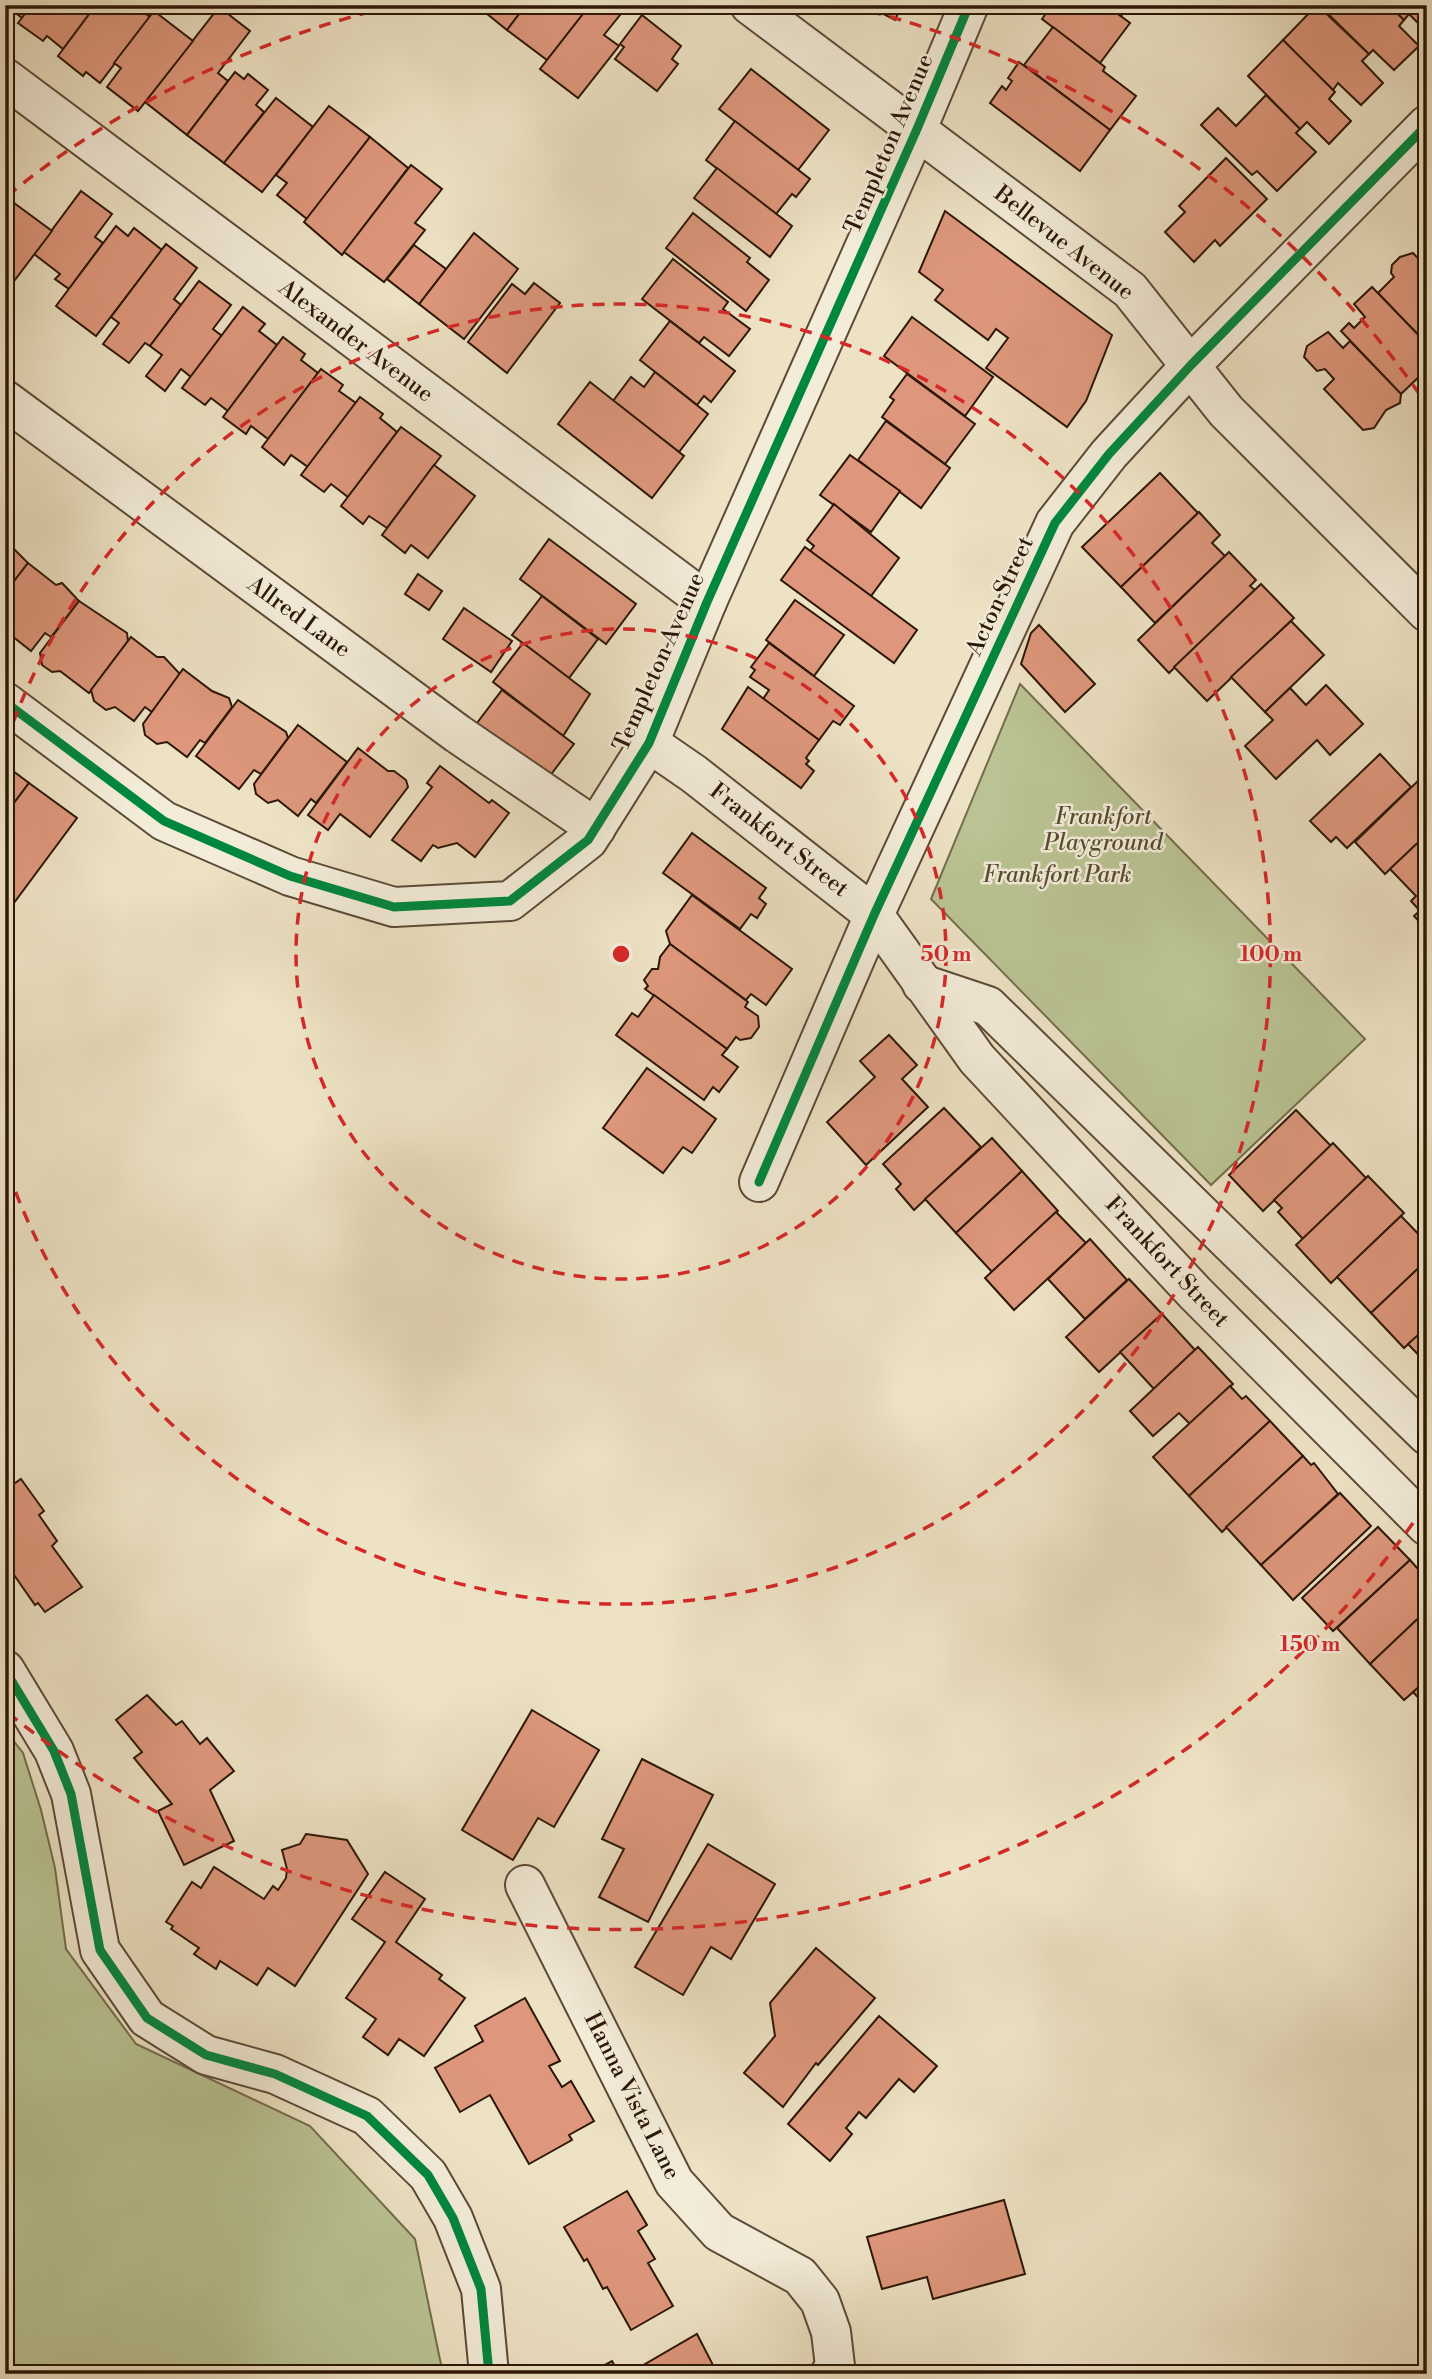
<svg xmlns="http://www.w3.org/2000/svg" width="1432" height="2379" font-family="'Libre Bodoni',serif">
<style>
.green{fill:#bac393;stroke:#736d4c;stroke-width:2}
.building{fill:#de977c;stroke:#2c1706;stroke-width:2}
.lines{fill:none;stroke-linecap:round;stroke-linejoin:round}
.minor-casing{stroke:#5c4a36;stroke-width:42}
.minor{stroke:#f3ecd9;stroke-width:38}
.cycleway-casing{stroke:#f3ecd9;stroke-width:13}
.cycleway{stroke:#00873e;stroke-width:9}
.ring{fill:none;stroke:#d62828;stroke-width:3.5;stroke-dasharray:12 9}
.labels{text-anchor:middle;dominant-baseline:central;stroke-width:5;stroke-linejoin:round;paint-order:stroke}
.street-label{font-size:23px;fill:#2c1706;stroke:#f3ecd9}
.park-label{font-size:23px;font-style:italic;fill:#574b30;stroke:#f3ecd9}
.centre{fill:#d62828;stroke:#f3ecd9;stroke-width:3.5}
.ring-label{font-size:21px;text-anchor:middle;font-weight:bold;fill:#d62828;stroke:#f3ecd9;stroke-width:5;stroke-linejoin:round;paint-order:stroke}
</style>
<rect width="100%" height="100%" fill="#ede2c4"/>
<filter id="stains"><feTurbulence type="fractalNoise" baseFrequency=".00286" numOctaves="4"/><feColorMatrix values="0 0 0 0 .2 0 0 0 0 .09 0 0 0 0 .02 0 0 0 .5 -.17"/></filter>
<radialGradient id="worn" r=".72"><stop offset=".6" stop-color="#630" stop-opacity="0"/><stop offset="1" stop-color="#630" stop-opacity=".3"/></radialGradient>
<g class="green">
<polygon points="1020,684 1365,1039 1211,1185 931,899"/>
<polygon points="5,1730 23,1753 41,1810 55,1868 66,1949 136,2044 310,2126 415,2239 443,2374 5,2374"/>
</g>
<g class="building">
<polygon points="6,5 32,5 22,18"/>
<polygon points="32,5 96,5 63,49 47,36 43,41 18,23"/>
<polygon points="96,5 133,5 150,17 100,83 86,72 83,76 58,56"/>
<polygon points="476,5 526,5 507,30"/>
<polygon points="526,5 590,5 547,60 507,30"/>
<polygon points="590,5 628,5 604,35 619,46 578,98 540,69"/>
<polygon points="866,5 902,5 895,20"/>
<polygon points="1052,5 1106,5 1130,23 1100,63 1042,19"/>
<polygon points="1106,5 1129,5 1121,16"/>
<polygon points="1317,5 1369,54 1362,61 1383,83 1361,105 1338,83 1333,90 1283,40"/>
<polygon points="1319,5 1389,5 1404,20 1399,26 1419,46 1394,70 1373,50 1369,54"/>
<polygon points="1389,5 1427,5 1427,32 1409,14 1404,20"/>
<polygon points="219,7 250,31 218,73 228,81 187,135 145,102"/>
<polygon points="154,11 193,41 138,111 107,87 121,68 114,63"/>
<polygon points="642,15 681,46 672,59 678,64 657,91 615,59 624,47 620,44"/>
<polygon points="1053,27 1105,67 1103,71 1136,96 1110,130 1024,65"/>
<polygon points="1283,40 1335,92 1329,99 1351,121 1329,144 1307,122 1300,129 1248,76"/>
<polygon points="1019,62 1110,130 1080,171 990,103 1002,86 1006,90 1012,81 1008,78"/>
<polygon points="751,69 829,130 798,170 719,109"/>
<polygon points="235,72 244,79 248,74 268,90 256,105 264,112 224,163 187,135"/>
<polygon points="1266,95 1300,129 1296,133 1316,152 1277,191 1257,171 1252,175 1201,125 1218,108 1236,126"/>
<polygon points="276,98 313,127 262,192 224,163"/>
<polygon points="329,106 370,137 307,219 277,195 287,183 276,175"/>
<polygon points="735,121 810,179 796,197 792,194 776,214 706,160"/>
<polygon points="370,137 408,168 342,255 304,222"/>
<polygon points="1226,158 1267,199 1220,246 1215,240 1194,262 1165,232 1185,212 1179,206"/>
<polygon points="411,165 442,189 415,223 425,230 384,282 344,252"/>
<polygon points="717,168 792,226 770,257 694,198"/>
<polygon points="81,191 112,214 95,237 103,243 69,289 55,279 60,274 34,254"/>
<polygon points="10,200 52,231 5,293 5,207"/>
<polygon points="945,211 1112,335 1086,401 1067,427 986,368 1008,338 996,329 988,340 935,300 943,290 919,272"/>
<polygon points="693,213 750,258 747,262 769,280 746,311 666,248"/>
<polygon points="116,226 128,236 134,228 162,250 96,336 56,306"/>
<polygon points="474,233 518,269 464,339 419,304"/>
<polygon points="166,244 197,268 174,299 181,305 150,346 145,343 129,363 103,344 119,323 111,317"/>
<polygon points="414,245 446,269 419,304 387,279"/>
<polygon points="1427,248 1427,268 1417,257"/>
<polygon points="1413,253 1427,268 1427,344 1378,293 1394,277 1391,273 1392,265 1400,257"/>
<polygon points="673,259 728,302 723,309 750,329 729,356 704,337 699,343 642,299"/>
<polygon points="199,281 231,305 213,329 222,336 191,377 181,369 165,391 146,376 162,355 150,346"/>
<polygon points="534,283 560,303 507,373 468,342 512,284 525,294"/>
<polygon points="1372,287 1427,344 1427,369 1401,394 1341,331 1349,323 1354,328 1365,317 1354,304"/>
<polygon points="243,307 265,324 259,331 277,345 228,411 211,398 205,405 182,388"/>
<polygon points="912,317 993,377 965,416 884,356"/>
<polygon points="670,321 735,371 711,402 704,396 697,405 640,360"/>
<polygon points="1328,332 1343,348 1350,341 1401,394 1400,403 1386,410 1374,428 1363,430 1324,389 1334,379 1325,369 1317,371 1304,357 1307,346"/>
<polygon points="283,337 305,354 301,360 318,373 268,439 251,426 246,434 223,417"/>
<polygon points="321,369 343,385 339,391 356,403 308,467 291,455 284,465 262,447"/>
<polygon points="655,372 708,414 679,452 613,401 631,377 644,387"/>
<polygon points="907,374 975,424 945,464 882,417 894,400 890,397"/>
<polygon points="590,382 684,456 652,498 558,424"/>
<polygon points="360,397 383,414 380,418 397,432 348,497 331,484 324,492 301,475"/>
<polygon points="886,421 950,468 921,508 858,460"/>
<polygon points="401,427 441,456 387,528 369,516 363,524 341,506"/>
<polygon points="850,455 900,491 871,532 820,495"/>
<polygon points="434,465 475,496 428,558 411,545 405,553 382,535"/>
<polygon points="1160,473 1198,513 1121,587 1082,547"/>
<polygon points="834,504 899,558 871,596 810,551 814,546 807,540"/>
<polygon points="1199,512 1220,535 1212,543 1225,556 1155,623 1121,587"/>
<polygon points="549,539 636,604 606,644 520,579"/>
<polygon points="5,547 12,547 28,563 5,593"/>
<polygon points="805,547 917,630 894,663 781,580"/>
<polygon points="1229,552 1256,580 1250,586 1255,590 1169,673 1138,640"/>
<polygon points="28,563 56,585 62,583 79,601 51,637 45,633 31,651 12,636 5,636 5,593"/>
<polygon points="418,574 442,591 429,610 405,594"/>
<polygon points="1261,584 1294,618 1207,701 1174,667"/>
<polygon points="542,596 598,639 569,678 512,635"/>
<polygon points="795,600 844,635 814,676 766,640"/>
<polygon points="79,601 127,633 128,641 89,693 60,671 52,672 42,665 40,653"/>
<polygon points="464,608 512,641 491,672 443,639"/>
<polygon points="1291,621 1324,655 1265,712 1231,677"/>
<polygon points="1039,625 1095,684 1065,712 1021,664 1031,633"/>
<polygon points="131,637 157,657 164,657 180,674 152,712 145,707 134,721 115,707 106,710 94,701 91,690"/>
<polygon points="523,643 590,694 563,736 493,682"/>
<polygon points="769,643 854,706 840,725 833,721 819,740 763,699 769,690 750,677 755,670 751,667"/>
<polygon points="183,669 212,691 229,698 232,707 205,743 200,740 187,757 167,742 157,744 145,735 143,724"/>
<polygon points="1326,685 1363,724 1330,755 1317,740 1276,779 1245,746 1273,720 1265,712 1290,688 1306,705"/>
<polygon points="748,687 819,740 806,758 809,761 806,764 814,771 801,788 722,729"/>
<polygon points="502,690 574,744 546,781 474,727"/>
<polygon points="238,700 286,732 288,738 261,774 254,770 239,789 196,756"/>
<polygon points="298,725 347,762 316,803 311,799 298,816 278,800 268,803 256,794 254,784"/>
<polygon points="358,748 388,771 394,771 406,780 408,787 370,837 340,814 328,830 308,815"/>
<polygon points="1380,754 1411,787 1347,848 1336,837 1331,842 1310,821"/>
<polygon points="5,765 29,783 5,815"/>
<polygon points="440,766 489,803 492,800 509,813 475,857 457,843 438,848 433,845 421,861 392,840 432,787 427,783"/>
<polygon points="1427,772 1427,834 1385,874 1355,842"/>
<polygon points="29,783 77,818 5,915 5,815"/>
<polygon points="692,833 766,888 759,898 766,904 757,918 751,914 740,929 663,873"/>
<polygon points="1427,834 1427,904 1420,911 1411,901 1416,896 1390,869"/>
<polygon points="692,895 792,969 766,1005 751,994 746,1000 670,944 666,931"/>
<polygon points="1427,904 1427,930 1414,916"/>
<polygon points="670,944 748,1002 745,1007 758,1016 759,1027 751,1038 740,1040 736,1037 727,1049 645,989 648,986 644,980 652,969 658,969 660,957"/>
<polygon points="654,995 727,1049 722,1055 738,1067 719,1092 713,1087 704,1100 616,1035 632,1013 638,1017"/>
<polygon points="889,1035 917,1065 902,1079 928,1107 866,1165 827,1122 875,1077 860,1061"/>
<polygon points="647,1068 716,1119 692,1153 683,1147 663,1173 603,1128"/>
<polygon points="944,1108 981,1147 914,1210 896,1189 901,1184 883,1164"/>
<polygon points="1296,1110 1331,1146 1263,1211 1229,1175"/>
<polygon points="992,1138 1022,1171 956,1233 925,1199"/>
<polygon points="1333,1143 1366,1178 1303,1239 1278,1212 1282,1208 1274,1200"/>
<polygon points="1022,1171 1058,1211 992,1272 956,1233"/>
<polygon points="1368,1176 1404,1213 1331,1283 1296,1245"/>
<polygon points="1056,1212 1086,1243 1014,1310 985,1278"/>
<polygon points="1401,1216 1427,1243 1427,1260 1371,1313 1337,1277"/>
<polygon points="1090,1239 1127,1280 1085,1319 1048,1279"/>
<polygon points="1427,1260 1427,1327 1404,1348 1371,1313"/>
<polygon points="1129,1279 1162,1314 1099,1372 1066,1337"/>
<polygon points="1162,1314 1195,1350 1154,1389 1120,1352"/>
<polygon points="1427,1327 1427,1364 1408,1344"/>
<polygon points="1198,1347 1233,1384 1190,1424 1179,1413 1153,1436 1130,1411"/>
<polygon points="1230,1386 1242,1399 1246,1396 1270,1421 1189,1496 1153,1457"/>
<polygon points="1270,1421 1303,1456 1222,1532 1189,1496"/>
<polygon points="1303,1456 1311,1465 1314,1463 1338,1494 1261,1565 1226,1527"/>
<polygon points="21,1479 44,1511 39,1515 57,1541 52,1546 82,1587 45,1612 38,1603 35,1605 12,1572 7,1575 5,1572 5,1490"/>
<polygon points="1340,1493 1371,1526 1293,1600 1261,1565"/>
<polygon points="1378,1527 1410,1560 1333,1631 1302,1598"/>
<polygon points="1410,1560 1427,1579 1427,1610 1370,1664 1337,1628"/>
<polygon points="1427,1610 1427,1680 1404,1700 1370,1664"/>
<polygon points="1427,1680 1427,1707 1413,1692"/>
<polygon points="147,1695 176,1725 182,1721 200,1744 207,1738 234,1771 210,1790 234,1841 184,1865 158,1811 172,1804 134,1758 142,1752 116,1720"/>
<polygon points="532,1710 599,1750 554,1827 538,1818 513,1860 462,1830"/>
<polygon points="642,1759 713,1795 648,1922 599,1897 624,1849 602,1839"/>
<polygon points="306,1834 347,1840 368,1874 295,1986 268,1968 257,1985 220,1961 216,1969 194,1954 199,1948 171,1929 173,1926 166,1922 192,1882 201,1888 214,1867 264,1899 273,1886 278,1890 286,1878 287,1869 282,1850 300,1844"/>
<polygon points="708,1844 775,1884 731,1959 711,1947 683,1995 635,1967"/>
<polygon points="385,1872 425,1899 396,1942 442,1975 439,1979 465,1998 424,2056 399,2039 388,2055 363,2037 376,2019 346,1998 385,1942 352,1919"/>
<polygon points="816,1948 875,1998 818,2065 816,2063 783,2107 744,2073 775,2036 770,2003"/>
<polygon points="525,1998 560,2061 549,2066 562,2087 571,2081 594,2121 569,2135 572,2140 529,2164 490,2095 460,2112 435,2068 483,2041 475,2026"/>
<polygon points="879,2016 937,2066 914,2092 899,2079 866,2118 859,2112 846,2128 852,2134 830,2161 788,2124"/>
<polygon points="627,2191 647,2225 638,2231 655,2259 648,2263 673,2306 631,2330 607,2287 603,2289 587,2259 584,2261 564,2227"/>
<polygon points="1004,2200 1025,2274 933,2299 927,2277 882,2289 867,2237"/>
<polygon points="697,2334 714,2367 702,2374 628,2374"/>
<polygon points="612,2361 619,2374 588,2374"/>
</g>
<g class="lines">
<defs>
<g id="minor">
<polyline points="750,5 1130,290 1226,411 1427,612"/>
<polyline points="5,78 707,602"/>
<polyline points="5,400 458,734 596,828"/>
<polyline points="5,702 164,821 290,876 394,907 510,901 588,840 649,743 707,602 917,129 969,5"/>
<polyline points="649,743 694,774 874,915 977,1059 1195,1293 1427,1526"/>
<polyline points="922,984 988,1006 1427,1435"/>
<polyline points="759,1182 874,915 1055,523 1109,454 1191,365 1427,125"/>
<polyline points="5,1670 54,1751 71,1794 100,1950 147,2018 206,2055 275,2074 367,2116 428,2175 453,2218 481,2289 489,2374"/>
<polyline points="525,1885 674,2182 719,2232 800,2276 820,2301 831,2332 835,2366 830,2374"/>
</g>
</defs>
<use href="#minor" class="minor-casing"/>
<use href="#minor" class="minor"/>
<defs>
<g id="cycleway">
<polyline points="5,702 164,821 290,876 394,907 510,901 588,840 649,743 707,602 917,129 969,5"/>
<polyline points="759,1182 874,915 1055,523 1109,454 1191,365 1427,125"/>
<polyline points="5,1670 54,1751 71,1794 100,1950 147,2018 206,2055 275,2074 367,2116 428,2175 453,2218 481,2289 489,2374"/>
</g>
</defs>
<use href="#cycleway" class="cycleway-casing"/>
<use href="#cycleway" class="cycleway"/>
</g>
<g class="ring">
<circle cx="621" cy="954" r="325"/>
<path d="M6 742A650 650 0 1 1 6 1166"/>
<path d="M1425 1506A975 975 0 0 1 7 1712M7 196A975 975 0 0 1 393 6M849 6A975 975 0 0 1 1425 402"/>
</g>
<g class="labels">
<g class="street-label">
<text transform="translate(889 144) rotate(-67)">Templeton Avenue</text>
<text transform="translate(1064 243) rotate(38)">Bellevue Avenue</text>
<text transform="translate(356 341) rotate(37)">Alexander Avenue</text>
<text transform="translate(1000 596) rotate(-65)">Acton Street</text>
<text transform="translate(299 617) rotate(36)">Allred Lane</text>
<text transform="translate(659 662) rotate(-66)">Templeton Avenue</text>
<text transform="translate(779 840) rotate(38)">Frankfort Street</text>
<text transform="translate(1167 1262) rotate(47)">Frankfort Street</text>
<text transform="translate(632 2096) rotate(63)">Hanna Vista Lane</text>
</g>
<g class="park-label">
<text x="1103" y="817">Frankfort<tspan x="1103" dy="26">Playground</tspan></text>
<text x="1057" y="875">Frankfort Park</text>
</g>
</g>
<circle cx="621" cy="954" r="10" class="centre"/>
<g class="ring-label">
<text x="946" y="961">50 m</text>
<text x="1271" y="961">100 m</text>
<text x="1310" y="1651">150 m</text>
</g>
<rect width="1432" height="2379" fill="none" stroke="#ede2c4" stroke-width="28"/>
<rect x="7" y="7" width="1418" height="2365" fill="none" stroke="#2c1706" stroke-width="3.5"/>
<rect x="14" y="14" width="1404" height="2351" fill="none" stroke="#2c1706" stroke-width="2"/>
<rect width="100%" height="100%" filter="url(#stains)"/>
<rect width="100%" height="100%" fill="url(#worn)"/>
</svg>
